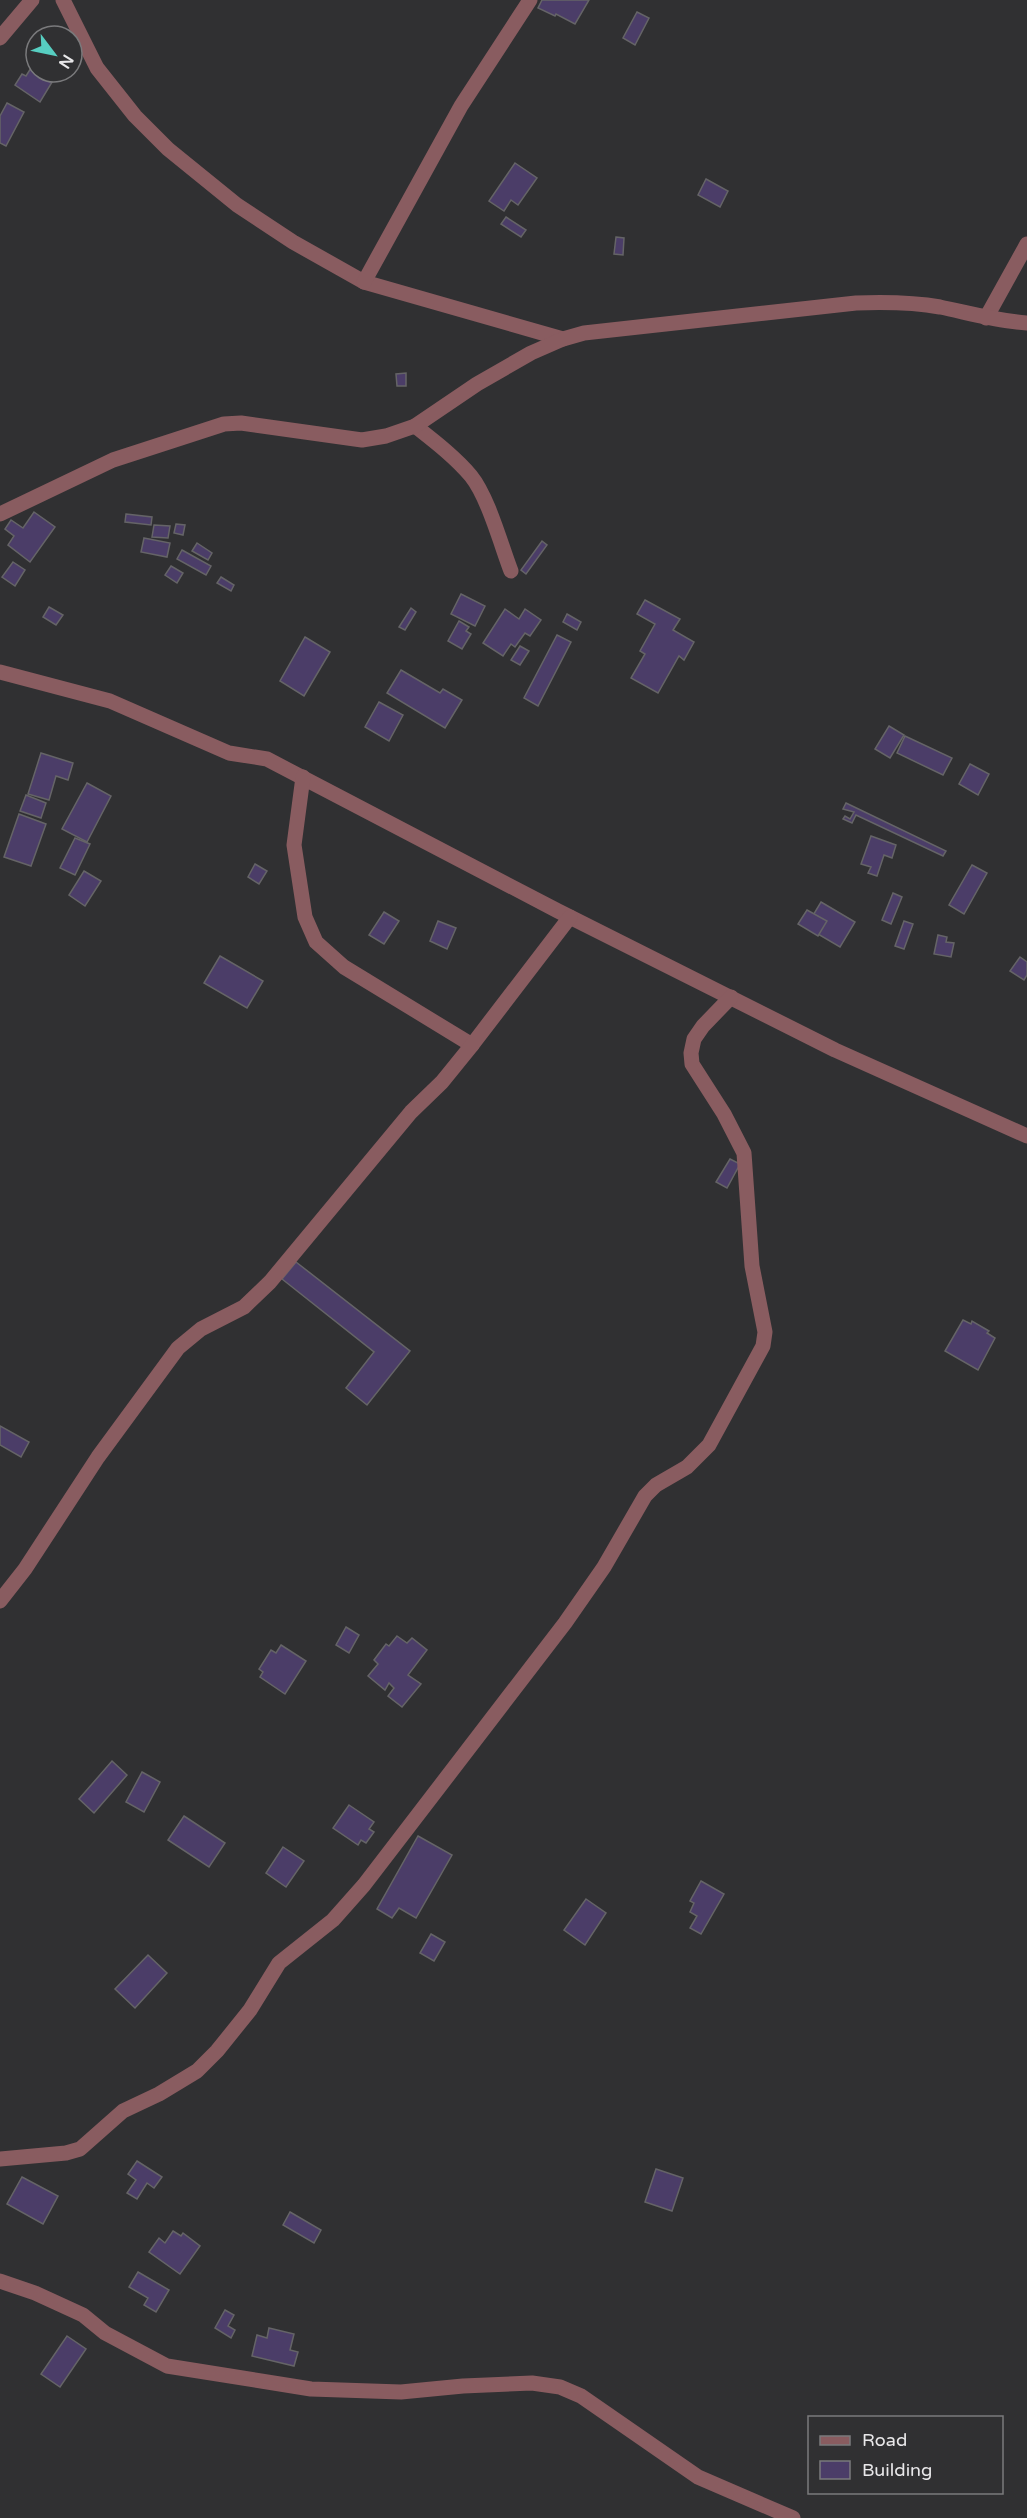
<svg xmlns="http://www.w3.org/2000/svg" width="1027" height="2518" font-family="'Varela Round',sans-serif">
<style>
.building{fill:#4b3d68;stroke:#656467;stroke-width:1.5}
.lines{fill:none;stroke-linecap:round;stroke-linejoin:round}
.minor{stroke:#895c60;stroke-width:15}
</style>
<rect width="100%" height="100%" fill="#303032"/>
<g class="building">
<polygon points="542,0 589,0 575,24 556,14 555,16 538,8"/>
<polygon points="637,12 649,18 635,45 623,38"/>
<polygon points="36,60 36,72 54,72 57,74 40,102 15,85 22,74 26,76"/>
<polygon points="7,103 24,112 6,146 0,143 0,116"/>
<polygon points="515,163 537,178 518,205 511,200 504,211 489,201"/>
<polygon points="706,179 728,191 720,207 698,195"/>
<polygon points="506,217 526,230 521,237 501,224"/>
<polygon points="616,237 624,238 623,255 614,254"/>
<polygon points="406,373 406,386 397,386 396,374"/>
<polygon points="34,512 55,527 30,562 8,545 14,536 5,529 11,520 23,528"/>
<polygon points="126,514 152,517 151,525 125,522"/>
<polygon points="176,524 185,525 183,535 174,533"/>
<polygon points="154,525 170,526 168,538 152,537"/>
<polygon points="144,538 170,543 167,557 141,552"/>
<polygon points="542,541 547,545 526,574 521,570"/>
<polygon points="197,543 212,553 208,560 192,551"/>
<polygon points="182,550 211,566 206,575 177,559"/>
<polygon points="13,562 25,570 15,586 2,577"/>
<polygon points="171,566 183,573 177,583 165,575"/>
<polygon points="221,577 234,585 231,591 217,583"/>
<polygon points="461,594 485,606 475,626 451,614"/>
<polygon points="645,600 680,619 673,630 694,642 684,660 679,656 658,693 631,678 645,654 640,651 655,624 637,614"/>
<polygon points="49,607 63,615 56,625 43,617"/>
<polygon points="411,608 416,612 405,630 399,627"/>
<polygon points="505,609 519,619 525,609 541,620 530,636 525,633 515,647 511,644 503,656 483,643"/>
<polygon points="567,614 581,622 577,630 563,622"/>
<polygon points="459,621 469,627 466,631 471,634 462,649 448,641"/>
<polygon points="557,635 571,642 538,706 524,698"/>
<polygon points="305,637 330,652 304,696 280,681"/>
<polygon points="520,646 529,651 520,665 511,660"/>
<polygon points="401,670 440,693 443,689 462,700 445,728 387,693"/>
<polygon points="379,702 403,715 389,741 365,727"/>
<polygon points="889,726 904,735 890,758 875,749"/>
<polygon points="905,736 952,758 943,775 897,753"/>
<polygon points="41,753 73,763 68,780 56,776 49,800 28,794"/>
<polygon points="970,764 989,774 978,795 959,784"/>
<polygon points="87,783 111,796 87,842 62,829"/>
<polygon points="26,795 46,803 41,818 20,811"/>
<polygon points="846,803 946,851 943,856 856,815 852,823 843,819 845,816 850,819 854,812 843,809"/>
<polygon points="19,814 46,824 31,866 4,857"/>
<polygon points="871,836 896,845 892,858 884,855 877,876 868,873 871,867 861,864"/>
<polygon points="75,838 90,844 75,875 60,868"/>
<polygon points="255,864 267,871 259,884 248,877"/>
<polygon points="972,865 987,873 964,914 949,905"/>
<polygon points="84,871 101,881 85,906 69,895"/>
<polygon points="893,893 902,897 891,924 882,920"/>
<polygon points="821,902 855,922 840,947 806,927"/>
<polygon points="807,910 827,921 818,936 798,924"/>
<polygon points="384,912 399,921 384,944 369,935"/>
<polygon points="438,921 456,928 447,949 430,941"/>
<polygon points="904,921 913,924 904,949 895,946"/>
<polygon points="938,935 947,937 946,942 954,943 951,957 934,954"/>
<polygon points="220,956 263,981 247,1008 204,983"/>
<polygon points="1020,957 1027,962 1027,975 1024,980 1010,971"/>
<polygon points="730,1159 740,1164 727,1188 716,1182"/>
<polygon points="296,1262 410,1351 367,1405 346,1388 374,1352 282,1279"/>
<polygon points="963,1320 971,1324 972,1321 989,1331 987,1333 995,1338 978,1370 945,1351"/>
<polygon points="0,1426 29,1442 21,1457 0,1445"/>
<polygon points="346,1627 359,1635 349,1653 336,1645"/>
<polygon points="397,1636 407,1643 412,1638 427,1650 408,1675 421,1684 402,1707 388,1696 394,1688 389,1683 385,1690 368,1676 378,1664 374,1660 386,1644 389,1646"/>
<polygon points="281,1645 306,1661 285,1694 260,1677 263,1672 259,1669 271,1650 276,1653"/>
<polygon points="112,1761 127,1775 94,1813 79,1799"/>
<polygon points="142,1772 160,1782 144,1812 126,1802"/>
<polygon points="349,1805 374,1822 369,1829 374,1832 366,1843 361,1840 358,1845 333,1828"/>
<polygon points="184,1816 225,1843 209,1867 168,1840"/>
<polygon points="418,1836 452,1855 416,1918 399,1908 392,1918 377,1909"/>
<polygon points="283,1847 304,1861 286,1887 266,1873"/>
<polygon points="701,1881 724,1894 701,1934 690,1928 697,1916 690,1912 694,1903 690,1901"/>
<polygon points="586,1899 606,1913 585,1945 564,1930"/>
<polygon points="431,1934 445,1942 434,1961 420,1953"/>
<polygon points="148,1955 167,1973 135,2008 115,1989"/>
<polygon points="137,2161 162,2177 154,2188 147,2183 137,2199 127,2193 136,2180 128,2174"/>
<polygon points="656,2169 683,2178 672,2211 645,2202"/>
<polygon points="22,2177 58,2196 43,2224 7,2204"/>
<polygon points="290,2212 321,2230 314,2243 283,2225"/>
<polygon points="173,2231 181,2236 183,2233 200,2246 180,2274 149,2252 159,2238 165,2243"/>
<polygon points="138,2272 169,2290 156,2312 144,2305 148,2298 129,2287"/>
<polygon points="225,2310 234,2315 228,2326 235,2330 231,2338 215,2328"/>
<polygon points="269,2328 294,2334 290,2350 298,2352 294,2366 252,2356 257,2335 267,2338"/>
<polygon points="67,2336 86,2349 60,2387 41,2374"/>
</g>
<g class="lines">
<g class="minor">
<polyline points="63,0 97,68 135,116 168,149 237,205 293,242 364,282 563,339"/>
<polyline points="0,38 32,0"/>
<polyline points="364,282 461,106 530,0"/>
<polyline points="986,318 1027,244"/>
<path d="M415,426c19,15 40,31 56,50 17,21 30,69 40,95"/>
<path d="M0,514l113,-54 111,-36 17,-1 121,17 24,-4 29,-10 62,-42 54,-31 32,-14 21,-6 272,-30c28,-1 56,-1 84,4 29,6 57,14 87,16"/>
<polyline points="0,672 110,701 229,753 267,759 558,911 835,1050 1027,1136"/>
<polyline points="303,777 294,845 305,917 316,942 344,967 472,1045"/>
<polyline points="0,1601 25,1569 98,1457 178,1348 201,1329 244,1307 270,1282 411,1112 442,1082 472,1045 570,917"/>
<polyline points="0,2159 66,2153 80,2149 123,2111 159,2094 197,2071 217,2051 250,2010 279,1963 333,1920 364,1885 565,1623 604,1567 645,1496 656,1485 687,1467 709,1445 763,1346 765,1332 752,1266 744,1153 724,1114 692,1064 691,1053 694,1039 703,1026 731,997"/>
<polyline points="0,2281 35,2293 83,2315 105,2333 167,2366 311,2389 401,2392 463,2386 532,2383 560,2387 581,2396 698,2477 793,2518"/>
</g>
</g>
<rect x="808" y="2416" width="195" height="78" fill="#303032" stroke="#7a7a7c" stroke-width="1.5"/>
<rect x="820" y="2436" width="30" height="9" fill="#895c60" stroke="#7a7a7c" stroke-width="1.5"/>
<text x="862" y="2446" font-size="18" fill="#e9e8ea">Road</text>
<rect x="820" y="2461" width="30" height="18" fill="#4b3d68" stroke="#7a7a7c" stroke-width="1.5"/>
<text x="862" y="2476" font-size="18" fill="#e9e8ea">Building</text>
<g transform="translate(54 54) rotate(122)"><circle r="28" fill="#303032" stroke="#7a7a7c" stroke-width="1.5"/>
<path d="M0-4.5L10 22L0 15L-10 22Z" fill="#57cec1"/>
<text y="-9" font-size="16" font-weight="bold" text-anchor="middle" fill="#e9e8ea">N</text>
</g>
</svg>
